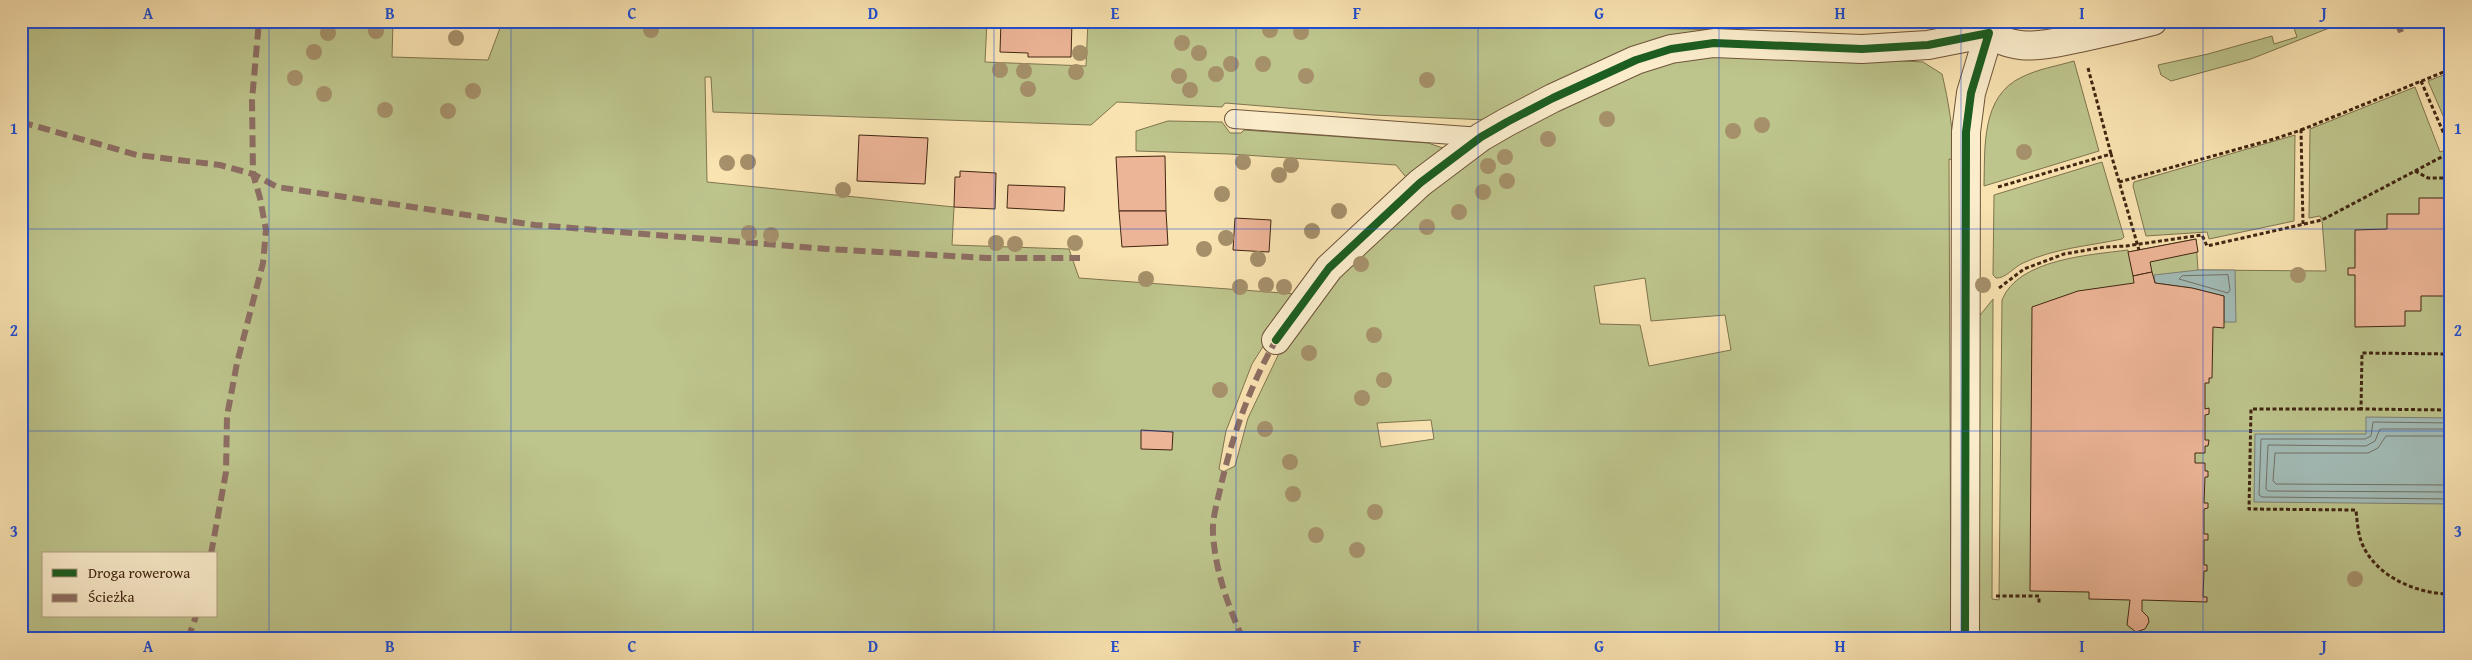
<svg xmlns="http://www.w3.org/2000/svg" width="2472" height="660" font-family="'Gentium Book Plus',serif">
<style>
.green{fill:#bdc48c;stroke:#7f744e;fill-rule:evenodd}
.water{fill:#a2bbb6;stroke:#7b7f74}
.lines{fill:none;stroke-linecap:round;stroke-linejoin:round}
.shore{stroke:#727064;stroke-width:1}
.building{fill:#edb597;stroke:#412511}
.service-casing{stroke:#6f5439;stroke-width:20}
.minor-casing{stroke:#6f5439;stroke-width:30}
.path{stroke:#412511;stroke-width:3;stroke-dasharray:4 2.5;stroke-linecap:butt}
.service{stroke:#fbedcc;stroke-width:18}
.minor{stroke:#fbedcc;stroke-width:28}
.quiet{stroke:#8d6e63;stroke-width:6;stroke-dasharray:12 6;stroke-linecap:butt}
.cycleway-casing{stroke:#fbedcc;stroke-width:11}
.cycleway{stroke:#1b5e20;stroke-width:8}
.tree{fill:#a5906a}
.grid{fill:none;stroke:#1d4ed8;stroke-width:1;stroke-opacity:0.55}
.neatline{fill:none;stroke:#1d4ed8;stroke-width:2}
.grid-label{font-size:16px;text-anchor:middle;font-weight:bold;fill:#1d4ed8}
</style>
<rect width="100%" height="100%" fill="#f9e3b1"/>
<filter id="stains"><feTurbulence type="fractalNoise" baseFrequency=".004" numOctaves="4"/><feColorMatrix values="0 0 0 0 .2 0 0 0 0 .09 0 0 0 0 .02 0 0 0 .5 -.17"/></filter>
<radialGradient id="worn" r=".72"><stop offset=".6" stop-color="#630" stop-opacity="0"/><stop offset="1" stop-color="#630" stop-opacity=".3"/></radialGradient>
<g class="green">
<path d="M21,21h372l-1,36 96,3 12,-32 75,-7h412l-2,41 101,4 2,-45h388l1,3 247,6 -236,90 -115,-5 -148,-12 -3,4 -105,-5 -26,23 -378,-13 -2,-35h-6l2,105 247,25 -2,38 117,4 10,29 217,16 -44,70 -26,67 -7,38 4,3 12,-6 13,-48 35,-73 37,-52 83,-82 102,-80 156,-71 99,-7 163,9 19,12c7,29 11,56 12,86l-5,-1 2,480h-1930zM1645,278l6,43 74,-6 6,35 -82,16 -9,-41 -40,-1 -6,-38zM1431,420l3,19 -53,8 -4,-24zM44,554h172v62h-172z"/>
<polygon points="2314,21 2347,21 2251,59 2171,81 2161,75 2158,65 2208,54 2272,36 2274,44 2297,37 2294,28"/>
<path d="M2074,61l25,90 -115,35c1,-39 -3,-90 38,-109 16,-8 35,-11 52,-16z"/>
<polygon points="2451,72 2451,134 2428,81"/>
<path d="M2415,87l25,65 11,-4v491h-475l1,-320 16,-20 -1,300 7,1 3,-300c16,-41 88,-45 126,-50v2l68,-13 2,31 128,1 -4,-51 -2,-4 -11,2 1,-89z"/>
<polygon points="1168,121 1222,122 1230,133 1241,133 1244,130 1428,143 1446,149 1410,182 1396,165 1229,154 1136,151 1136,131"/>
<polygon points="2295,135 2294,221 2209,239 2207,232 2146,236 2133,186 2134,182"/>
<path d="M2102,162l22,75 -2,2c-33,7 -67,9 -99,24 -9,4 -18,16 -27,15l-3,-3 1,-80z"/>
</g>
<g class="water">
<polygon points="2198,270 2235,270 2236,322 2224,322 2224,296 2192,288 2155,283 2154,275"/>
<polygon points="2366,417 2451,418 2451,504 2254,502 2255,434 2366,434"/>
</g>
<g class="lines">
<g class="shore">
<polygon points="2228,275 2230,290 2228,293 2179,279 2182,276"/>
<polyline points="2451,423 2373,422 2371,436 2365,439 2261,439 2259,495 2262,497 2451,499"/>
<polyline points="2451,429 2380,429 2375,441 2366,446 2268,445 2266,489 2268,491 2451,492"/>
<polyline points="2451,436 2386,436 2378,448 2368,453 2275,453 2273,481 2276,484 2451,485"/>
</g>
</g>
<g class="building">
<polygon points="1001,21 1072,21 1071,57 1028,57 1028,53 1000,52"/>
<polygon points="1507,21 1535,21 1535,22 1507,24"/>
<polygon points="859,135 928,138 925,184 857,181"/>
<polygon points="1165,156 1166,211 1119,211 1116,157"/>
<polygon points="960,171 996,173 995,209 954,207 955,177 960,177"/>
<polygon points="2449,181 2451,296 2421,296 2421,311 2405,311 2405,326 2355,327 2355,275 2348,275 2348,268 2355,268 2355,230 2387,229 2387,214 2419,214 2419,198 2449,198"/>
<polygon points="1008,185 1065,187 1064,211 1007,208"/>
<polygon points="1119,211 1166,211 1168,245 1122,247"/>
<polygon points="1235,218 1271,220 1269,252 1233,250"/>
<polygon points="2196,239 2198,252 2150,262 2152,272 2133,276 2128,252"/>
<polygon points="2152,272 2155,283 2192,288 2224,296 2224,328 2213,327 2212,378 2209,378 2209,383 2205,383 2205,409 2209,408 2209,414 2205,415 2205,440 2209,440 2208,446 2205,446 2205,453 2195,453 2195,463 2205,463 2205,471 2208,471 2208,477 2205,477 2204,503 2208,503 2208,508 2204,509 2204,534 2208,534 2208,540 2204,540 2204,565 2207,565 2207,571 2204,571 2203,597 2207,597 2207,602 2142,600 2142,611 2148,617 2149,622 2145,629 2136,632 2127,625 2130,600 2089,599 2089,592 2030,591 2032,307 2078,291 2134,283 2133,276"/>
<polygon points="1141,430 1173,432 1172,450 1141,449"/>
</g>
<g class="lines">
<defs>
<polyline id="service" points="1234,119 1481,137"/>
<g id="minor">
<path d="M1976,21c32,36 68,24 108,16 23,-5 46,-10 69,-16"/>
<polyline points="1276,340 1329,268 1420,183 1481,137 1507,122 1553,98 1636,60 1671,49 1714,43 1862,49 1928,45 1989,33"/>
<polyline points="1965,639 1966,132 1971,93 1989,33"/>
</g>
</defs>
<use href="#service" class="service-casing"/>
<use href="#minor" class="minor-casing"/>
<g class="path">
<polyline points="1306,31 1306,21"/>
<polyline points="2088,68 2111,154"/>
<polyline points="2421,81 2451,150"/>
<polyline points="2301,130 2451,69"/>
<polyline points="2415,171 2428,178 2451,178"/>
<polyline points="2119,182 2274,139 2301,130 2303,224"/>
<polyline points="1998,187 2111,154 2139,250"/>
<polyline points="1999,288 2024,269 2064,254 2105,247 2126,246 2202,235 2207,246 2322,220 2451,152"/>
<polyline points="2451,354 2362,353 2361,409 2451,410"/>
<path d="M2361,409h-110l-2,100 107,1c1,11 2,22 5,31 13,35 55,53 90,53"/>
<polyline points="1996,596 2039,596 2039,605"/>
</g>
<use href="#service" class="service"/>
<use href="#minor" class="minor"/>
<g class="quiet">
<polyline points="2397,21 2403,38"/>
<polyline points="21,122 137,155 220,165 253,174 277,187 535,225 828,249 986,258 1080,258"/>
<polyline points="211,554 226,472 227,416 237,363 263,263 266,230 260,198 253,174 252,100 259,21"/>
<polyline points="188,639 196,616"/>
<path d="M1243,639c-15,-33 -28,-69 -30,-106 -1,-15 5,-33 8,-48 12,-51 29,-99 55,-145"/>
</g>
<defs>
<polyline id="cycleway" points="1276,340 1329,268 1420,183 1481,137 1507,122 1553,98 1636,60 1671,49 1714,43 1862,49 1928,45 1989,33 1971,93 1966,132 1965,639"/>
</defs>
<use href="#cycleway" class="cycleway-casing"/>
<use href="#cycleway" class="cycleway"/>
</g>
<g class="tree">
<circle cx="651" cy="30" r="8"/>
<circle cx="1270" cy="30" r="8"/>
<circle cx="376" cy="31" r="8"/>
<circle cx="1301" cy="32" r="8"/>
<circle cx="328" cy="33" r="8"/>
<circle cx="456" cy="38" r="8"/>
<circle cx="1182" cy="43" r="8"/>
<circle cx="314" cy="52" r="8"/>
<circle cx="1080" cy="53" r="8"/>
<circle cx="1199" cy="53" r="8"/>
<circle cx="1231" cy="64" r="8"/>
<circle cx="1263" cy="64" r="8"/>
<circle cx="1000" cy="70" r="8"/>
<circle cx="1024" cy="71" r="8"/>
<circle cx="1076" cy="72" r="8"/>
<circle cx="1216" cy="74" r="8"/>
<circle cx="1179" cy="76" r="8"/>
<circle cx="1306" cy="76" r="8"/>
<circle cx="295" cy="78" r="8"/>
<circle cx="1427" cy="80" r="8"/>
<circle cx="1028" cy="89" r="8"/>
<circle cx="1190" cy="90" r="8"/>
<circle cx="473" cy="91" r="8"/>
<circle cx="324" cy="94" r="8"/>
<circle cx="385" cy="110" r="8"/>
<circle cx="448" cy="111" r="8"/>
<circle cx="1607" cy="119" r="8"/>
<circle cx="1762" cy="125" r="8"/>
<circle cx="1733" cy="131" r="8"/>
<circle cx="1548" cy="139" r="8"/>
<circle cx="2024" cy="152" r="8"/>
<circle cx="1505" cy="157" r="8"/>
<circle cx="748" cy="162" r="8"/>
<circle cx="1243" cy="162" r="8"/>
<circle cx="727" cy="163" r="8"/>
<circle cx="1291" cy="165" r="8"/>
<circle cx="1488" cy="166" r="8"/>
<circle cx="1279" cy="175" r="8"/>
<circle cx="1507" cy="181" r="8"/>
<circle cx="843" cy="190" r="8"/>
<circle cx="1483" cy="192" r="8"/>
<circle cx="1222" cy="194" r="8"/>
<circle cx="1339" cy="211" r="8"/>
<circle cx="1459" cy="212" r="8"/>
<circle cx="1427" cy="227" r="8"/>
<circle cx="1312" cy="231" r="8"/>
<circle cx="749" cy="233" r="8"/>
<circle cx="771" cy="235" r="8"/>
<circle cx="1226" cy="238" r="8"/>
<circle cx="996" cy="243" r="8"/>
<circle cx="1075" cy="243" r="8"/>
<circle cx="1015" cy="244" r="8"/>
<circle cx="1204" cy="249" r="8"/>
<circle cx="1258" cy="259" r="8"/>
<circle cx="1361" cy="264" r="8"/>
<circle cx="2298" cy="275" r="8"/>
<circle cx="1146" cy="279" r="8"/>
<circle cx="1266" cy="285" r="8"/>
<circle cx="1983" cy="285" r="8"/>
<circle cx="1240" cy="287" r="8"/>
<circle cx="1284" cy="287" r="8"/>
<circle cx="1374" cy="335" r="8"/>
<circle cx="1309" cy="353" r="8"/>
<circle cx="1384" cy="380" r="8"/>
<circle cx="1220" cy="390" r="8"/>
<circle cx="1362" cy="398" r="8"/>
<circle cx="1265" cy="429" r="8"/>
<circle cx="1290" cy="462" r="8"/>
<circle cx="1293" cy="494" r="8"/>
<circle cx="1375" cy="512" r="8"/>
<circle cx="1316" cy="535" r="8"/>
<circle cx="1357" cy="550" r="8"/>
<circle cx="2355" cy="579" r="8"/>
</g>
<path class="grid" d="M269,21v618M511,21v618M753,21v618M994,21v618M1236,21v618M1478,21v618M1719,21v618M1961,21v618M2203,21v618M21,229h2430M21,431h2430"/>
<rect width="2472" height="660" fill="none" stroke="#f9e3b1" stroke-width="55"/>
<rect x="42" y="552" width="175" height="65" fill="#fbedcc" stroke="#b19d81"/>
<rect x="52" y="569" width="25" height="8" fill="#1b5e20" stroke="#b19d81"/>
<text x="88" y="578" font-size="15" fill="#412511">Droga rowerowa</text>
<rect x="52" y="594" width="25" height="8" fill="#8d6e63" stroke="#b19d81"/>
<text x="88" y="602" font-size="15" fill="#412511">Ścieżka</text>
<rect x="28" y="28" width="2416" height="604" class="neatline"/>
<g class="grid-label">
<text x="148" y="19">A</text>
<text x="390" y="19">B</text>
<text x="632" y="19">C</text>
<text x="873" y="19">D</text>
<text x="1115" y="19">E</text>
<text x="1357" y="19">F</text>
<text x="1599" y="19">G</text>
<text x="1840" y="19">H</text>
<text x="2082" y="19">I</text>
<text x="2324" y="19">J</text>
<text x="14" y="134">1</text>
<text x="2458" y="134">1</text>
<text x="14" y="336">2</text>
<text x="2458" y="336">2</text>
<text x="14" y="537">3</text>
<text x="2458" y="537">3</text>
<text x="148" y="652">A</text>
<text x="390" y="652">B</text>
<text x="632" y="652">C</text>
<text x="873" y="652">D</text>
<text x="1115" y="652">E</text>
<text x="1357" y="652">F</text>
<text x="1599" y="652">G</text>
<text x="1840" y="652">H</text>
<text x="2082" y="652">I</text>
<text x="2324" y="652">J</text>
</g>
<rect width="100%" height="100%" filter="url(#stains)"/>
<rect width="100%" height="100%" fill="url(#worn)"/>
</svg>
